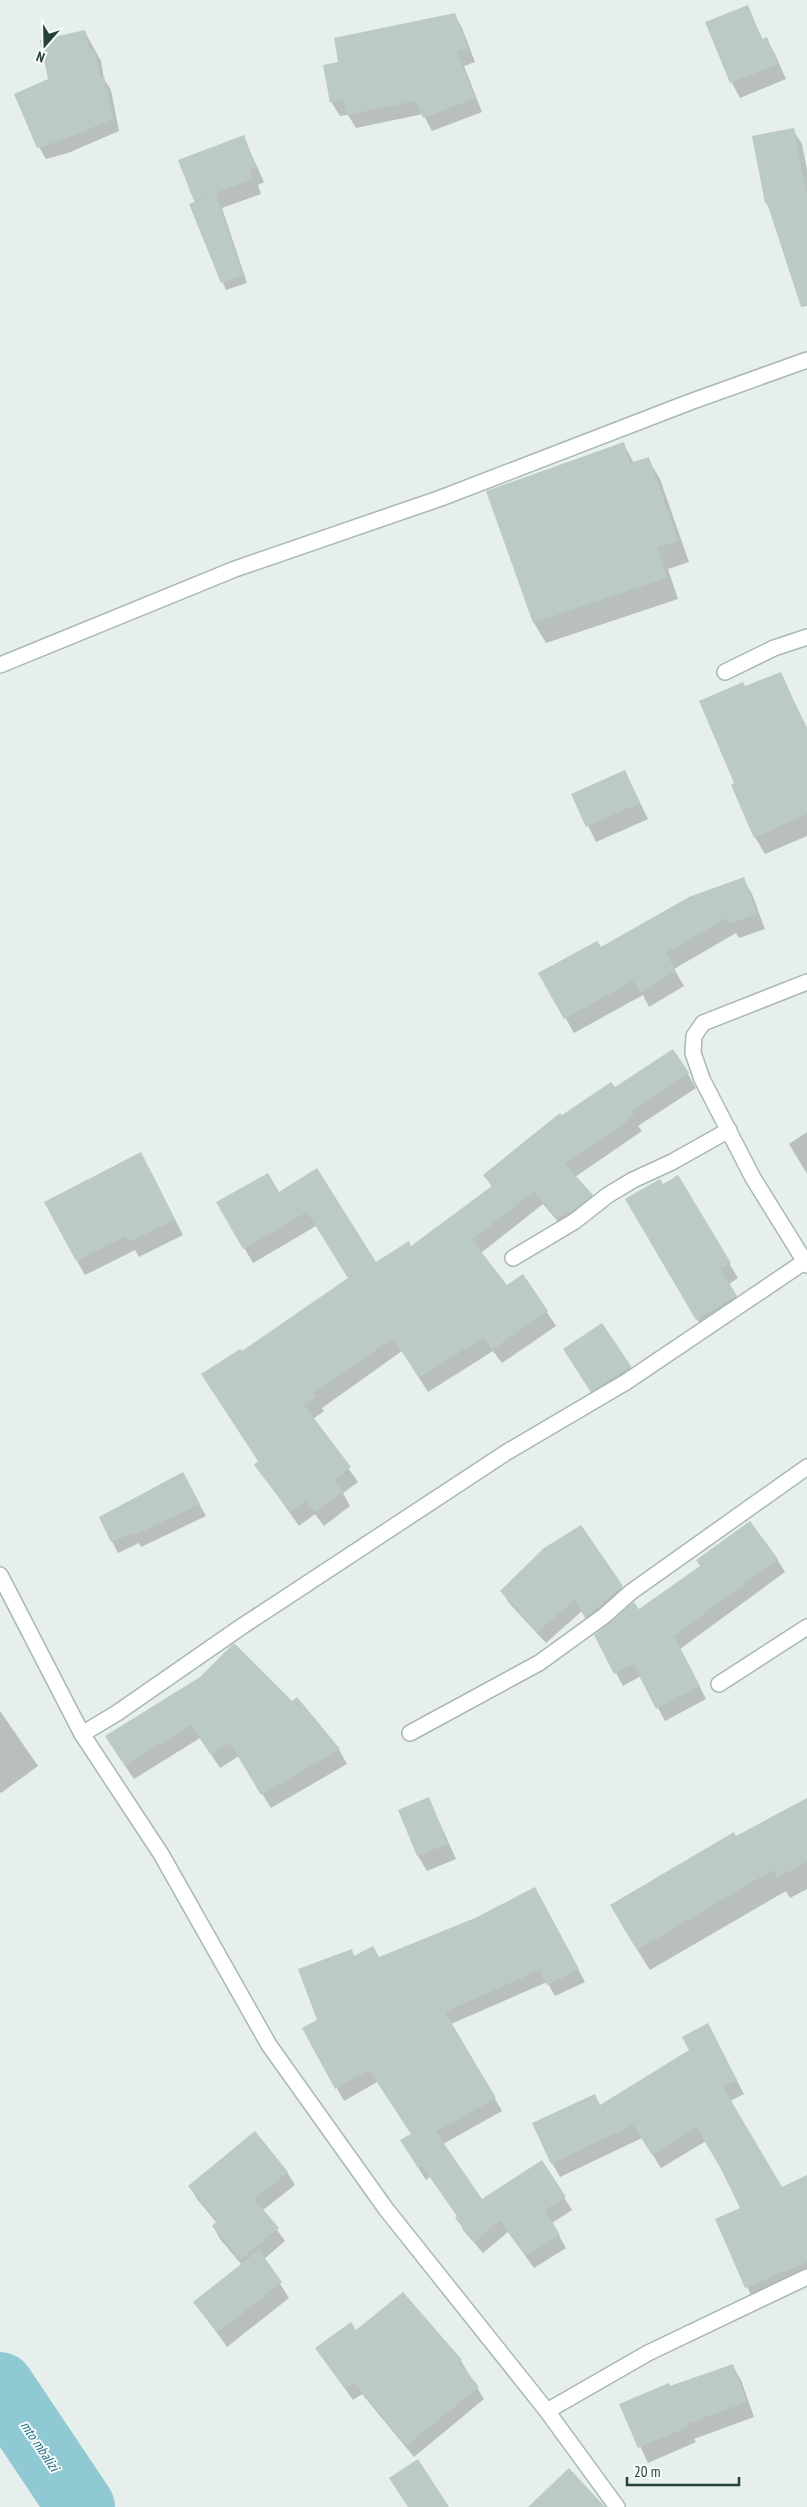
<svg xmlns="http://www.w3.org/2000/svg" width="807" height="2507" font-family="'PT Sans Narrow',sans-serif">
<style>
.shadow{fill:#0003}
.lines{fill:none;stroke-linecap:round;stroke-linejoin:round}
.river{stroke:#8ec9d4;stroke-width:68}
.building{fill:#bbcac4}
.minor-casing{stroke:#a8b8b2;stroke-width:18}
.minor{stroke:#fff;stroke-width:15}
.labels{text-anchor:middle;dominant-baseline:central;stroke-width:4;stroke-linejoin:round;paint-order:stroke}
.water-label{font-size:14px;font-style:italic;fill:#1c6f80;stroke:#f7fbf9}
</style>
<rect width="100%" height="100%" fill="#e6efeb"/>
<g class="shadow">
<polygon points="747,6 763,40 766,39 775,54 786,79 740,98 732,83 707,22"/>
<polygon points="454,14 462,28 475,62 464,66 482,112 432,131 423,114 356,128 348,115 340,116 332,103 324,66 340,63"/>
<polygon points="85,32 101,61 104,79 111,90 119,131 68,153 46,159 39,147 50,80"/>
<polygon points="793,130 802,144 807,170 807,269 766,203"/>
<polygon points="243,136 264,182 258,185 261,194 222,208 247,283 226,290 191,205 196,203 195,201"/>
<polygon points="623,443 634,463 648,459 660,479 689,562 668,569 678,599 546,643 534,623"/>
<polygon points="780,673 807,728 807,836 765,854 755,837 736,784 745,688"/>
<polygon points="625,772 648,819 596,842 573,795"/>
<polygon points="743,879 752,894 765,929 739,938 736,933 674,969 684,986 649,1007 643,995 574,1033 540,973 600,949"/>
<polygon points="688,1074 696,1088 638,1126 642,1131 575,1177 592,1196 600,1210 567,1232 543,1204 481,1253 507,1287 523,1276 556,1326 502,1363 493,1351 428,1392 402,1351 322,1408 324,1411 313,1419 358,1482 343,1493 350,1506 324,1526 315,1514 299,1526 256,1465 259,1462 241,1353 349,1279 316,1226 253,1263 218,1203 278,1194 317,1170 375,1263 411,1248 492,1187 485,1175 562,1117 615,1089"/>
<polygon points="807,1132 807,1174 789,1144"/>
<polygon points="149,1168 183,1235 139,1257 135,1250 85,1275 77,1261"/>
<polygon points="678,1177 738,1278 729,1284 744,1311 706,1334 626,1200 662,1186"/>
<polygon points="573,1364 630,1366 638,1381 600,1406"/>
<polygon points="182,1473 206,1516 141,1547 139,1543 118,1553 100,1517"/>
<polygon points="580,1527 629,1599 592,1629 582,1611 546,1643 509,1603 502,1591"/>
<polygon points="777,1559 785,1572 680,1649 706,1699 665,1721 641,1676 623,1686 616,1673 639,1611"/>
<polygon points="201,1678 292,1703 297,1699 339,1750 347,1764 271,1808 239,1756 220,1768 200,1738 134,1779 115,1751"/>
<polygon points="0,1711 38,1766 1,1793 0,1792"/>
<polygon points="429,1799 456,1859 427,1871 418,1856 400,1811"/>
<polygon points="807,1799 807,1889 790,1898 786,1891 650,1970 623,1927 735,1837"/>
<polygon points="542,1901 585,1982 555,1996 547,1982 451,2024 502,2111 443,2144 482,2200 542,2162 572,2210 552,2223 566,2248 534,2268 508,2232 483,2253 463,2230 458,2217 430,2177 426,2180 409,2153 412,2135 377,2082 344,2101 304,2029 319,2021 351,1951 354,1957 379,1959"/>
<polygon points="715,2039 744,2094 730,2101 781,2188 807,2176 807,2279 754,2302 717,2219 742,2208 706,2141 661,2168 642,2138 560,2177 552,2163 600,2106"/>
<polygon points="287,2172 295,2185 263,2210 285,2241 264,2259 289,2298 227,2347 195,2302 242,2265 220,2239 213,2226 217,2223 197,2199 190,2187"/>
<polygon points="403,2294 461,2361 484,2399 414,2457 362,2394 353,2400 316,2348 356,2332"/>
<polygon points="732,2365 741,2380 754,2417 694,2439 696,2442 648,2463 621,2405"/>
</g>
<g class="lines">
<polyline class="river" points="0,2386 81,2507"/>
</g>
<g class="building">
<polygon points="748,5 762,39 767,37 778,64 730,83 705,22"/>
<polygon points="455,13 468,48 457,52 475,98 423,118 416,101 347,115 344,100 330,103 323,65 338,62 334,38"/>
<polygon points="85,30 89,49 94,48 100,77 104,76 113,119 60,141 37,148 14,94 48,79 40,40"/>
<polygon points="794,128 807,196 807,306 801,307 767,203 765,203 752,136"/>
<polygon points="244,135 256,167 250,169 253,179 194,201 178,160"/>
<polygon points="216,193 243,275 221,283 189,204"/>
<polygon points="624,442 630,463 649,457 678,541 657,548 667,578 533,623 486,491"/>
<polygon points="781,672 807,730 807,814 754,838 731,785 734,783 699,701 743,682 745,686"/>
<polygon points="625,770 640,803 586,827 571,794"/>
<polygon points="744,877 757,914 729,924 727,918 666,953 676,971 640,992 633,981 564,1019 538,973 597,941 601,947 689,897"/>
<polygon points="673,1049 689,1073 631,1111 634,1116 565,1164 593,1195 570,1213 568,1211 558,1219 534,1191 472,1240 507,1285 523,1274 548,1311 492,1350 484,1337 419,1378 393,1338 314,1393 317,1396 304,1405 351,1467 334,1480 343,1491 315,1512 306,1501 290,1512 254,1465 258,1461 201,1374 240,1349 242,1351 348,1278 307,1212 243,1249 216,1202 268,1173 279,1192 317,1168 376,1262 409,1241 411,1246 492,1186 483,1175 560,1113 562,1115 611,1082 615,1087"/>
<polygon points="141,1152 175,1220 129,1242 126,1236 76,1261 44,1202"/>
<polygon points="678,1175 731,1263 721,1269 737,1296 696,1320 625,1199 660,1179 663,1184"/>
<polygon points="602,1323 631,1366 591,1392 563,1349"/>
<polygon points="183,1472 200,1504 133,1536 132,1533 111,1542 99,1517"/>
<polygon points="750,1521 778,1559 674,1636 700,1686 656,1709 633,1664 614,1674 594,1635 634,1602 639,1609 700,1566 696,1560"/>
<polygon points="581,1525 623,1586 585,1618 575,1600 538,1632 500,1591 544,1548"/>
<polygon points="234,1643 292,1701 297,1697 340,1749 261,1795 230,1743 211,1755 191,1725 125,1766 105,1736 200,1677"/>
<polygon points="429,1797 448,1844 417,1856 398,1810"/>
<polygon points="807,1798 807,1862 777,1878 773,1870 637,1950 610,1905 734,1832 736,1836"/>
<polygon points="535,1887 579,1969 547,1985 539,1970 445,2012 496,2098 436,2132 482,2199 542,2160 566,2197 545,2210 560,2235 526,2256 500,2220 475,2242 455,2218 457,2216 422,2166 418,2168 400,2140 411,2134 369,2070 335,2089 302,2028 317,2020 298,1969 352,1949 354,1956 373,1946 379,1957 475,1918"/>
<polygon points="708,2023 737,2080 723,2087 782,2187 807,2175 807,2262 745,2288 715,2219 740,2208 720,2167 696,2127 652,2155 633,2125 551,2164 532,2123 595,2094 600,2105 689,2050 682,2037"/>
<polygon points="255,2131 288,2172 254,2199 279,2228 240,2260 212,2226 217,2221 188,2186"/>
<polygon points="259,2250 282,2282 217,2333 193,2302"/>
<polygon points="403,2292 462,2360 459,2362 479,2387 406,2446 354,2383 345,2389 315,2348 351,2322 356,2330"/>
<polygon points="733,2364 747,2402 687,2424 688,2427 638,2448 619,2404 669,2383 670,2386"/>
<polygon points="418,2459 449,2507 408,2507 389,2478"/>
<polygon points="569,2468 605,2507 528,2507"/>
</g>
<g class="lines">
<defs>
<g id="minor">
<polyline points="0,665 235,569 441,498 690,402 807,360"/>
<polyline points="725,672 774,648 807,637"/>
<polyline points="807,982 703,1023 694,1036 693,1053 702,1079 753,1178 807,1265"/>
<polyline points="513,1258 575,1221 608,1195 633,1180 672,1162 729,1130"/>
<polyline points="0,1575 82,1734 161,1854 269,2045 386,2209 547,2411 617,2507"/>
<polyline points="719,1684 807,1627"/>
<polyline points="410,1733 539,1663 604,1616 631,1592 807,1467"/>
<polyline points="82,1734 117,1713 241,1627 507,1452 626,1382 807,1260"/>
<polyline points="547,2411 648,2353 807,2277"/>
</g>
</defs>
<use href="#minor" class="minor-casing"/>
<use href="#minor" class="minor"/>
</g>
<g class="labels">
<g class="water-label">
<text transform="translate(40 2446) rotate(56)">mto mbalizi</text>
</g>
</g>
<g transform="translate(45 45) rotate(200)" stroke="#f7fbf9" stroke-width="4" paint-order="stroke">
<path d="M0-4L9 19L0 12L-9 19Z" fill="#24423a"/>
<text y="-8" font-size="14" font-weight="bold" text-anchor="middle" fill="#24423a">N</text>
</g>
<path d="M627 2477v8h112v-8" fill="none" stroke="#24423a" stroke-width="2.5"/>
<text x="634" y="2477" font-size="15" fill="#24423a" stroke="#f7fbf9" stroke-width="4" paint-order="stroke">20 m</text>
</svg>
